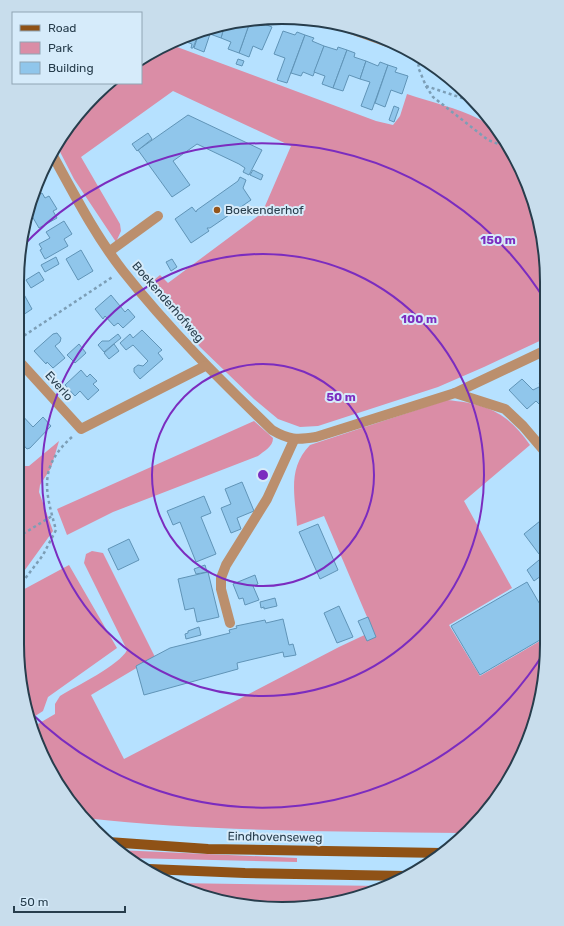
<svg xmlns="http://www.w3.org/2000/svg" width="564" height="926" font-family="Rubik,sans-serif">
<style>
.green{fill:#da8da6}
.building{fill:#90c6eb;stroke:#6094b7}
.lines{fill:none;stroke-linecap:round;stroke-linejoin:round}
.path{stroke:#7c9eb6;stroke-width:2.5;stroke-dasharray:3 3;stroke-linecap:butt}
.minor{stroke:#bb8f6d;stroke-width:10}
.major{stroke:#8f5216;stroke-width:10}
.ring{fill:none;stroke:#7b2cbf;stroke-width:2}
.poi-dot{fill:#94551b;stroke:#d6ebfa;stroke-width:1.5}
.labels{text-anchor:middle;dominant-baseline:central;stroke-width:4;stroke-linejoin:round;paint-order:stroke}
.poi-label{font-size:12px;fill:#273d4c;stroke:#d6ebfa;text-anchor:start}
.street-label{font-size:12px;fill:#273d4c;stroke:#d6ebfa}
.rim{fill:none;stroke:#273d4c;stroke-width:2}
.centre{fill:#7b2cbf;stroke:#d6ebfa;stroke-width:2}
.ring-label{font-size:12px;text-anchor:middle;font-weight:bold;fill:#7b2cbf;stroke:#d6ebfa;stroke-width:4;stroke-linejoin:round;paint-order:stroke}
</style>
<rect width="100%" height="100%" fill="#b6e1ff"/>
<g class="green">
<path d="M169,44l207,77 17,4 7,-9 7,-22c24,8 50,14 72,25 9,4 11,16 24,18 26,36 38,83 43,127 3,24 0,50 0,74l-62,29 -46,20 -120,39 -18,1 -22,-8 -24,-20 -54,-52 -52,-62 12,-10 8,8 94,-70 29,-67 -118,-55 -92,66 39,67 1,7 -5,11 -42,-63 -17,-33 15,-25 35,-38h34v-24z"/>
<path d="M447,400c40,4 60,12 83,45l-66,56 48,87 -63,37 31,51 65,-38v40l-18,67 -35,60 -29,28c-126,-2 -253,-1 -378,-15l-13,-13 -41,-77 24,-14v-10l5,-8c16,-10 60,-31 67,-46l-43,-87 2,-9 6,-3 11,2 52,104 -64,38 33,64 215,-112 34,-16 -49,-115 -27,10c-2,-31 -10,-57 13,-81z"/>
<path d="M254,421l19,17c0,9 -9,13 -15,18l-145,56 -46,23 -10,-26z"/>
<polygon points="59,441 51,468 40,485 39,492 53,531 17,581 18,462 23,466 29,466"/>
<polygon points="69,565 117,648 48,697 43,711 29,720 17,644 17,593"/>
<polygon points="117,850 297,858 297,862 128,858"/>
<polygon points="174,883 384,886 367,895 282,909 197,895"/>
</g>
<g class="building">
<polygon points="251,19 260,19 259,22 272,27 262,50 253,46 249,57 239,53"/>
<polygon points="251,19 239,53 228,49 231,42 221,38 225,24"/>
<polygon points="225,24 221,38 210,34 204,52 194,48 200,30"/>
<polygon points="200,30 193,48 191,48 192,44 184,41 186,36"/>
<polygon points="283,31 295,35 297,32 305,35 287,83 277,80 285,58 274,54"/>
<polygon points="305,35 314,38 312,41 324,46 313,76 303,72 301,76 291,73"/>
<polygon points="324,46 337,50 338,47 347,50 333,88 322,84 325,76 314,72"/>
<polygon points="347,50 355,53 354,57 366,61 360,79 349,75 343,91 333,88"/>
<polygon points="238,59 244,61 242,66 236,64"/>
<polygon points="366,61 378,66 380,62 388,65 372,110 361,106 370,82 360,79"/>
<polygon points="388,65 397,68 395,72 408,76 402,94 391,90 385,107 375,103"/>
<polygon points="394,106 399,108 394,122 389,120"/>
<polygon points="188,115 262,150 249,175 243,172 245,168 239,164 197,144 173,161 190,185 172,197 138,150"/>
<polygon points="148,133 152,139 137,151 132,144"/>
<polygon points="253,170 263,175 261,180 250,175"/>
<polygon points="240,177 246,180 243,188 251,200 210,228 207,228 209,231 191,243 175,219 192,207 196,212 197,210 238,181"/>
<polygon points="42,193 45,198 49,196 57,209 53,211 57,218 39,228 29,211 32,198"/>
<polygon points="64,221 72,234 64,239 68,246 45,259 40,250 42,249 39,244 50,238 46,232"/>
<polygon points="81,250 93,271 78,280 66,259"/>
<polygon points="56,257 59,264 45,272 41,265"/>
<polygon points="172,259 177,267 171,271 166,262"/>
<polygon points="39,272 44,280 31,288 26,280"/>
<polygon points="21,289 32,309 20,317 19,290"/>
<polygon points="111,295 125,312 128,309 135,317 123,328 118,323 114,326 105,316 103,319 95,309"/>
<polygon points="142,330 162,350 158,353 163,359 140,379 134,372 134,368 138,365 143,366 148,361 133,345 126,350 120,343 130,334 133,338"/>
<polygon points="57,333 61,338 60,342 55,346 65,358 53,368 47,362 46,364 34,351 53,334"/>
<polygon points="118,334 121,338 104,352 98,345 102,341 109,341"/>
<polygon points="79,344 86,353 75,363 67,355"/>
<polygon points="114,344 119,351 109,359 104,353"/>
<polygon points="81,370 87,377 90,374 97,381 93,384 99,390 88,400 80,391 75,396 65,385"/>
<polygon points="522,379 533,390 541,386 539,383 546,380 546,403 542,407 536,401 527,409 509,390"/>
<polygon points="18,411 33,427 43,417 51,426 30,448 27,449 18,439"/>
<polygon points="242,482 254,511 237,518 241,529 231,533 221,508 231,504 225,489"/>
<polygon points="204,496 211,513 201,517 216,554 196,562 180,522 173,525 167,511"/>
<polygon points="545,517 545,550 539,554 524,534"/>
<polygon points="318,524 338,570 320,579 299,532"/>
<polygon points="129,539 139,560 118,570 108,549"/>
<polygon points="545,555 545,573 534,581 527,570"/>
<polygon points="205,565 207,572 196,574 194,569"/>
<polygon points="208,572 219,617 197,622 194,608 185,610 178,579"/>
<polygon points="255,575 258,584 253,586 259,600 245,605 243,598 239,599 233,584"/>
<polygon points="527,582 545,613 545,637 480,675 451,626"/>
<polygon points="275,598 277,606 264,609 264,607 261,608 260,602"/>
<polygon points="339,606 353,637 337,643 324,613"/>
<polygon points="368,617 376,637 367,641 358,621"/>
<polygon points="283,619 289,645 293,644 296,655 284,657 283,652 237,663 238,669 144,695 136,666 170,648 230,633 229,630 237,628 236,626 265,620 266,623"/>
<polygon points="199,627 201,635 186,639 185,634 188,633 188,631"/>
</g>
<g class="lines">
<g class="path">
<polyline points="421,58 418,67 426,86 477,103"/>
<polyline points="426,86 433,97 488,140 511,149"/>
<polyline points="19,339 114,276"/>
<polyline points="18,537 52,516"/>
<path d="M17,586l4,-2 22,-29 13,-25c-11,-40 -18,-63 17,-94"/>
</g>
<g class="minor">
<polyline points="337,24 407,49"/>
<path d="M52,154c22,40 43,81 71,117 45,57 97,109 149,159 17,10 25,10 44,7l139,-44 91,-43"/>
<polyline points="110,251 158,216"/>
<polyline points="19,361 81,429 205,366"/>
<polyline points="455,393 505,409 523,426 546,453"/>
<polyline points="230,623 221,589 221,578 226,565 267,499 294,440"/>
</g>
<g class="major">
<polyline points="108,842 208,849 442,853"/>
<polyline points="149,869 245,873 406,876"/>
</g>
</g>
<g class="ring">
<circle cx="263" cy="475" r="111"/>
<circle cx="263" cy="475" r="221"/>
<path d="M545 651A332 332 0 0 1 28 710M20 249A332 332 0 0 1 546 302"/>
</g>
<circle class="poi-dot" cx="217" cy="210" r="4"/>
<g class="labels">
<g class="poi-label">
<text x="225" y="210">Boekenderhof</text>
</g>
<g class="street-label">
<text transform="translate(168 302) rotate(49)">Boekenderhofweg</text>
<text transform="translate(59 386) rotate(48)">Everlo</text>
<text transform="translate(275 837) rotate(1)">Eindhovenseweg</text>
</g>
</g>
<path d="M0 0H564V926H0ZM282 24H282A258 258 0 0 1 540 282V644A258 258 0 0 1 282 902H282A258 258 0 0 1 24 644V282A258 258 0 0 1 282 24Z" fill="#c8ddec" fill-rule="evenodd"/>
<path class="rim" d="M282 24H282A258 258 0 0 1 540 282V644A258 258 0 0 1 282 902H282A258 258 0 0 1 24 644V282A258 258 0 0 1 282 24Z"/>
<circle cx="263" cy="475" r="6" class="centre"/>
<g class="ring-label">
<text x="498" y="244">150 m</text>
<text x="419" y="323">100 m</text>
<text x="341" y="401">50 m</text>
</g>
<rect x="12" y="12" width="130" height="72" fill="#d6ebfa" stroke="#90a5b4"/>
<rect x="20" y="25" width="20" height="6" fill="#8f5216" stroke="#90a5b4"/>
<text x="48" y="32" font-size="12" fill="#273d4c">Road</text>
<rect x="20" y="42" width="20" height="12" fill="#da8da6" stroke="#90a5b4"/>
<text x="48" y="52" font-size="12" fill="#273d4c">Park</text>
<rect x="20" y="62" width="20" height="12" fill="#90c6eb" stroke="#90a5b4"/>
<text x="48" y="72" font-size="12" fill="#273d4c">Building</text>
<path d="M14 906v6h111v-6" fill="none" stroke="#273d4c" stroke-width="2"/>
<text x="20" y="906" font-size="12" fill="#273d4c" stroke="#d6ebfa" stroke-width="3" paint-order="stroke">50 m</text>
</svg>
